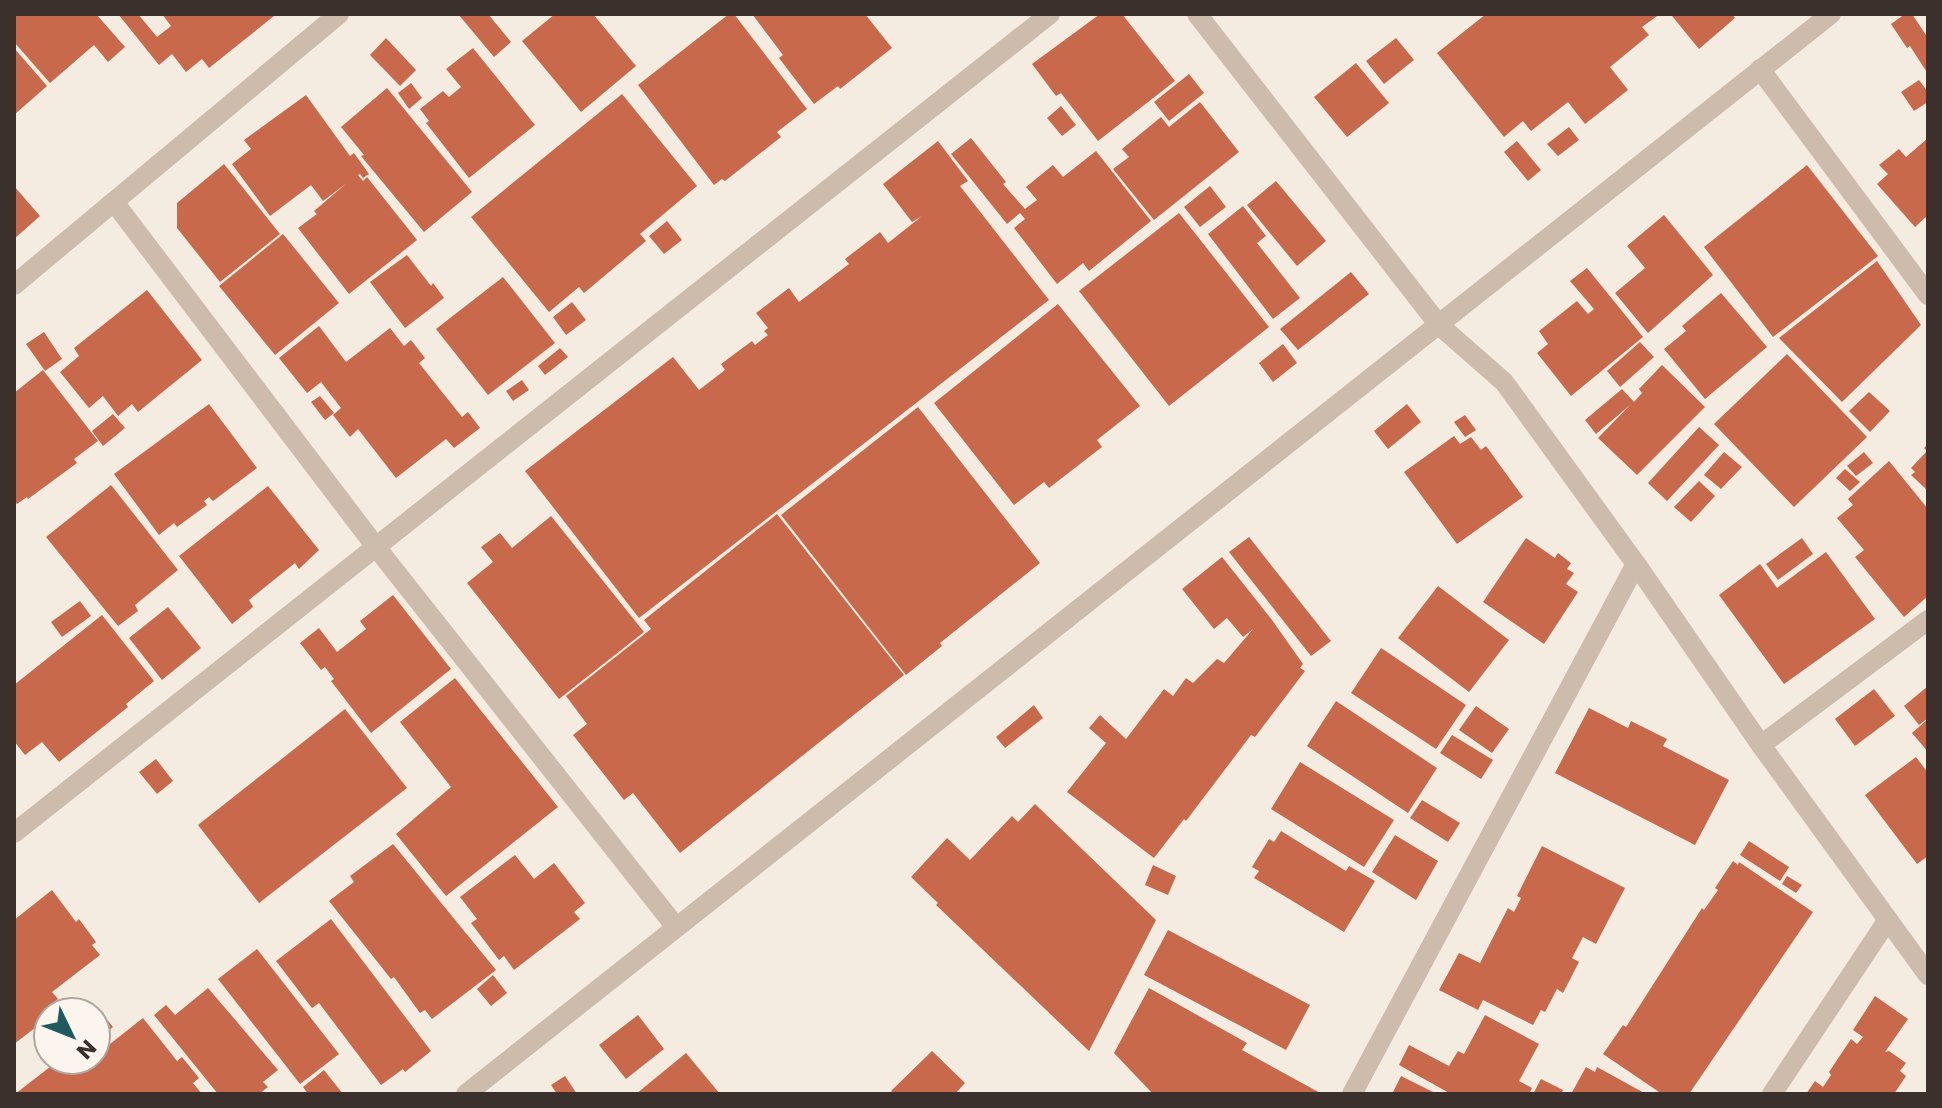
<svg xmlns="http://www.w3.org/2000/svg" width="1942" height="1108" font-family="Poppins,sans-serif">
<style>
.building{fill:#c8694b}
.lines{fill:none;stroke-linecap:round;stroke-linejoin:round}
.street{stroke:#cdbbac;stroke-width:20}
</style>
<rect width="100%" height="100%" fill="#f4ebe1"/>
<g class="building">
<polygon points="14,14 96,14 125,47 108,62 94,45 50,83 14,42"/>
<polygon points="118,14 138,14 157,37 171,26 162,14 272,14 274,16 209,68 202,59 186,72 172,54 159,65"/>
<polygon points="458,14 488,14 511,42 494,57"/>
<polygon points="555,14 593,14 636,66 581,112 522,41"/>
<polygon points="729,14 734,14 807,109 777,132 781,137 725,181 722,179 714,185 638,85"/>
<polygon points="752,14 865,14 892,48 840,89 838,86 814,104 779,58 783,55"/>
<polygon points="1100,14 1122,14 1175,81 1098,141 1061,93 1056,96 1032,64"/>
<polygon points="1486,14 1660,14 1642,27 1649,35 1610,67 1628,90 1585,124 1568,102 1531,131 1523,121 1504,137 1437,53"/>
<polygon points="1675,14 1732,14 1735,18 1699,49 1672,16"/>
<polygon points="1905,14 1912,14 1926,35 1928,34 1928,74 1910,46 1907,48 1891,24"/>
<polygon points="386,38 416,70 400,86 370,55"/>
<polygon points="1396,38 1414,60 1384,84 1366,61"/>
<polygon points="14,48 47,86 14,115"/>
<polygon points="473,48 535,125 469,178 426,123 429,121 420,109 443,91 449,97 461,87 446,69"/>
<polygon points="1356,63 1389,103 1347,137 1314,97"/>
<polygon points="1189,74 1204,93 1169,121 1154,102"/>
<polygon points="1919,80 1928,92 1928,102 1914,111 1901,92"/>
<polygon points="411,83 422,98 409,109 398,93"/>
<polygon points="387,88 472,192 424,232 361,156 364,155 341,127"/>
<polygon points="622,94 697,186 640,234 646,241 584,293 579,287 549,312 471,217"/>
<polygon points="306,95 350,156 354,153 369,174 363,178 360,174 358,175 363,181 367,177 417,240 349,294 298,228 317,214 314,211 347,183 323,201 311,185 270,216 232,164 251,149 244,140"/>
<polygon points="1200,102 1239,152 1154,220 1113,169 1129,157 1122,149 1161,117 1169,127"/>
<polygon points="1061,106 1076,125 1062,136 1047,118"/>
<polygon points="1569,127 1579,140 1558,156 1547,144"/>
<polygon points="971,138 1006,182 1003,184 1025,209 1037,200 1026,187 1053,165 1063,177 1096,151 1151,221 1089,271 1083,263 1057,284 1014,228 1025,219 1020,213 1007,224 951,154"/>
<polygon points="1928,138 1928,215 1915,227 1877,184 1888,174 1879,165 1899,149 1906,157"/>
<polygon points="938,141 968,181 960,186 1049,300 639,618 525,471 673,357 699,390 725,370 721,364 752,341 755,345 768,335 764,331 768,328 756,313 789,288 799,302 849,264 845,259 880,232 888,243 922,216 912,222 883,184"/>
<polygon points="1517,141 1541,170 1528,181 1504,152"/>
<polygon points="224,164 280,234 220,282 177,228 177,203"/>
<polygon points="1807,165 1878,256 1773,337 1704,247"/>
<polygon points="1276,181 1326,241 1297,266 1247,205"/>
<polygon points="14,186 40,216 14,239"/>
<polygon points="1210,186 1226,207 1200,227 1184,207"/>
<polygon points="1243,206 1266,236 1257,243 1300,298 1273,319 1208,234"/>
<polygon points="1179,213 1269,327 1169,406 1079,291"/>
<polygon points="1664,215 1713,275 1648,333 1615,293 1645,268 1627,246"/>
<polygon points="667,221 682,240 664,254 649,236"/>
<polygon points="283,234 339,303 275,355 219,286"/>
<polygon points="407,255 431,286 433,283 444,298 405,328 370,282"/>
<polygon points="1877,261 1921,325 1842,402 1779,338"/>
<polygon points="1587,268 1643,337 1571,396 1537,353 1548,344 1539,331 1577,301 1588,314 1594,309 1570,281"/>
<polygon points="1351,272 1369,294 1298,350 1280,329"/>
<polygon points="503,277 555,343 488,395 436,329"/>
<polygon points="147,290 202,360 138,412 132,404 118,416 103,396 89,408 60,372 79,356 74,348"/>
<polygon points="1721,293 1767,347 1705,399 1664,349 1686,331 1682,326"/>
<polygon points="572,302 586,320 566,335 553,317"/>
<polygon points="1058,304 1140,406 1097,440 1102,447 1049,488 1044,482 1014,505 934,403"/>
<polygon points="319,326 346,362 390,328 404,346 411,340 425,358 419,363 462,417 468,412 480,428 454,448 446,439 396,478 358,429 350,437 333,415 341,408 321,382 307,393 279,358"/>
<polygon points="44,332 62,359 45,371 26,344"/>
<polygon points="1640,342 1654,357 1620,387 1607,371"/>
<polygon points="1283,344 1297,363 1273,382 1259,363"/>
<polygon points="560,348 568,357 545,375 538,366"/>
<polygon points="1787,354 1867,437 1794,507 1714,424"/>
<polygon points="1662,365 1705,407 1637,475 1598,438 1630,405 1596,434 1585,420 1622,389 1634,402 1642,393 1639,389"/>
<polygon points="43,370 98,441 74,459 77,463 28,499 27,497 17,504 14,501 14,393"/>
<polygon points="522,380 529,390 513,401 506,391"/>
<polygon points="1869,392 1890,411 1870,432 1849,411"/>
<polygon points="320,396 334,413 325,420 311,402"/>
<polygon points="209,404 257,468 213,501 209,497 204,501 207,505 177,527 174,523 159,535 114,474"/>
<polygon points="1407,404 1421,422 1388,449 1374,431"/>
<polygon points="918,407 1040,563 940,643 942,646 906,675 781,515"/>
<polygon points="113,414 125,428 103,446 92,431"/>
<polygon points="1465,415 1476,430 1465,437 1454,422"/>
<polygon points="1699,427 1719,445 1667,501 1648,483"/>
<polygon points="1454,436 1460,444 1471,437 1481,450 1486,446 1523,497 1457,544 1404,472"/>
<polygon points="1928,444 1928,491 1911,475 1915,472 1911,468 1927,451 1924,448"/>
<polygon points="1724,452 1742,467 1721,489 1704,475"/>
<polygon points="1864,452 1873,463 1856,476 1847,466"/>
<polygon points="1889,461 1928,509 1928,596 1904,617 1855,557 1864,550 1837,518 1853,505 1848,499"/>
<polygon points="1845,469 1860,482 1850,491 1836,478"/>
<polygon points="1699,481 1715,496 1691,522 1674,507"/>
<polygon points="111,485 178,570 135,605 138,611 118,626 46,537"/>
<polygon points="268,486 319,550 299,569 295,563 249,600 253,607 232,624 179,556"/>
<polygon points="777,514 904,675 680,853 633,793 624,800 573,735 587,724 566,696 651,629 644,620"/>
<polygon points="551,516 644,632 559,699 467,583 493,562 481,547 500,533 512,548"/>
<polygon points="1249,537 1331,641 1311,656 1229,552"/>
<polygon points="1526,538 1555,558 1558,553 1571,563 1567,569 1574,573 1566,584 1578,592 1544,644 1483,602"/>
<polygon points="1802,538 1813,554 1778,580 1766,564"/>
<polygon points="1826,552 1875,619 1784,684 1719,595 1760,564 1777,588"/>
<polygon points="1222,557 1272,620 1303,664 1300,668 1305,671 1255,737 1251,735 1186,821 1184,819 1154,858 1067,792 1106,743 1089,728 1100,715 1126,739 1164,689 1173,696 1186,678 1193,683 1217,659 1224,663 1253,629 1243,637 1227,618 1214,629 1182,589"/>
<polygon points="1438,586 1509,640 1469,692 1398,638"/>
<polygon points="393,595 451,669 371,733 331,681 334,679 325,667 321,670 300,643 319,628 337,652 366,629 360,621"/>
<polygon points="80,601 91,616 62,637 51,622"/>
<polygon points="168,607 201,648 162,680 129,638"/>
<polygon points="102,615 154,681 126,704 128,707 59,762 42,742 25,755 14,741 14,685"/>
<polygon points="1381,648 1466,705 1436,749 1351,693"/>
<polygon points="455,678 558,807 446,896 396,834 451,787 400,722"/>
<polygon points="1928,686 1928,718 1919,725 1904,706"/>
<polygon points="1874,689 1895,716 1855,746 1835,719"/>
<polygon points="1336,701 1437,768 1408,813 1307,746"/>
<polygon points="1034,705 1043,718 1005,748 996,737"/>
<polygon points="1476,706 1509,729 1492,753 1459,730"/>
<polygon points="1589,708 1628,728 1631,721 1667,739 1663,746 1729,780 1695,845 1555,773"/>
<polygon points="345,709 407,788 259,903 198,825"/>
<polygon points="1928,719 1928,752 1912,733"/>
<polygon points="1452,735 1493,760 1481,779 1440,753"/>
<polygon points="1916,757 1928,773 1928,856 1917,864 1865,795"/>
<polygon points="156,759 173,781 157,794 139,772"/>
<polygon points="1300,762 1394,820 1364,867 1271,809"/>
<polygon points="1422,800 1460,823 1448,842 1410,818"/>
<polygon points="1035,804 1156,920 1089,1051 936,905 938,903 911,877 947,838 970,860 1012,816 1018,822"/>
<polygon points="1281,831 1346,871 1349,866 1375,881 1344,932 1254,878 1259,871 1252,867 1269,839 1274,842"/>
<polygon points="1395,835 1438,861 1416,900 1372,872"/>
<polygon points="1749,841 1789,867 1780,881 1740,855"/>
<polygon points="393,844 496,970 432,1019 425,1010 420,1013 394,977 391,979 329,901 354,882 350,876"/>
<polygon points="1542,846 1625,888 1596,944 1583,937 1572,958 1579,962 1563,993 1557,989 1545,1012 1541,1010 1533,1025 1483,1000 1478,1010 1439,990 1459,953 1480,963 1508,908 1514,912 1521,898 1517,896"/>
<polygon points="515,855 534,879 554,863 585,903 574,912 580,919 514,970 504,956 499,960 471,923 477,919 460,897"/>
<polygon points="1733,861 1738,865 1739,862 1813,912 1689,1094 1662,1094 1603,1054 1623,1025 1626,1027 1702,908 1704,910 1718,890 1715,888"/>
<polygon points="1153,865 1176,876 1168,895 1145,885"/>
<polygon points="1787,876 1802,885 1796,893 1782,884"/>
<polygon points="52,890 76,922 79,919 96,942 92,945 100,955 52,992 58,999 44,1009 48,1018 14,1044 14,920"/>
<polygon points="331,919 431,1051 405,1072 403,1069 381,1085 319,1003 312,1008 276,961"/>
<polygon points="1168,930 1310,1005 1286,1050 1144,975"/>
<polygon points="257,949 339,1054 300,1084 218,979"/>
<polygon points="493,975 507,993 491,1006 477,989"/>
<polygon points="208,988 278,1070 263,1082 268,1087 259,1094 218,1094 154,1015 166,1005 175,1015"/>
<polygon points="1149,988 1247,1043 1242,1050 1322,1094 1153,1094 1114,1053"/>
<polygon points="1875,996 1908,1019 1885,1052 1889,1051 1906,1063 1900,1071 1906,1076 1894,1094 1806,1094 1815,1081 1823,1087 1831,1075 1829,1072 1851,1039 1857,1044 1863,1037 1853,1030"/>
<polygon points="96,1006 113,1027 96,1040 96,1012 88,1012"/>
<polygon points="638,1015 664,1049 626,1079 599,1045"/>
<polygon points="1485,1015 1539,1044 1519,1081 1532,1088 1529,1094 1451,1094 1399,1065 1409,1045 1449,1066 1458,1051 1464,1054"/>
<polygon points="143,1018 177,1061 182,1057 199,1078 193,1083 202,1094 15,1094 59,1060 96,1060 96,1055"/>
<polygon points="932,1051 965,1083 955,1094 894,1094 891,1091"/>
<polygon points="686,1053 720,1094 636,1094"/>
<polygon points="1586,1067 1595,1072 1597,1067 1646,1094 1571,1094"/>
<polygon points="324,1070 343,1094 308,1094 303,1087"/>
<polygon points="565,1076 577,1094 557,1094 551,1085"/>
<polygon points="1401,1076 1437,1094 1392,1094"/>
<polygon points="1541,1079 1563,1090 1561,1094 1533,1094"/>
</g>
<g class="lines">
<g class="street">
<polyline points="1197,14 1439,325 1504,382 1636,564 1761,745 1928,975"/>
<polyline points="1760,69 1928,295"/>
<polyline points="114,202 376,547 676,927"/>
<polyline points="14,285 339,14"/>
<polyline points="1761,745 1928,620"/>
<polyline points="14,833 1050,14"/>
<polyline points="466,1094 1831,14"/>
<polyline points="1352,1094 1636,564"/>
<polyline points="1772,1094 1887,921"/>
</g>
</g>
<rect width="1942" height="1108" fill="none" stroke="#3b302b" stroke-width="32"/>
<g transform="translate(72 1036) rotate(133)"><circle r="38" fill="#fbf5ee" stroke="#aea6a0" stroke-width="2"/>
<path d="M0-6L14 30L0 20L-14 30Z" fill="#1f5a5e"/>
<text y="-12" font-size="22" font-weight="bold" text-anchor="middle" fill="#3b302b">N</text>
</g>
</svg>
